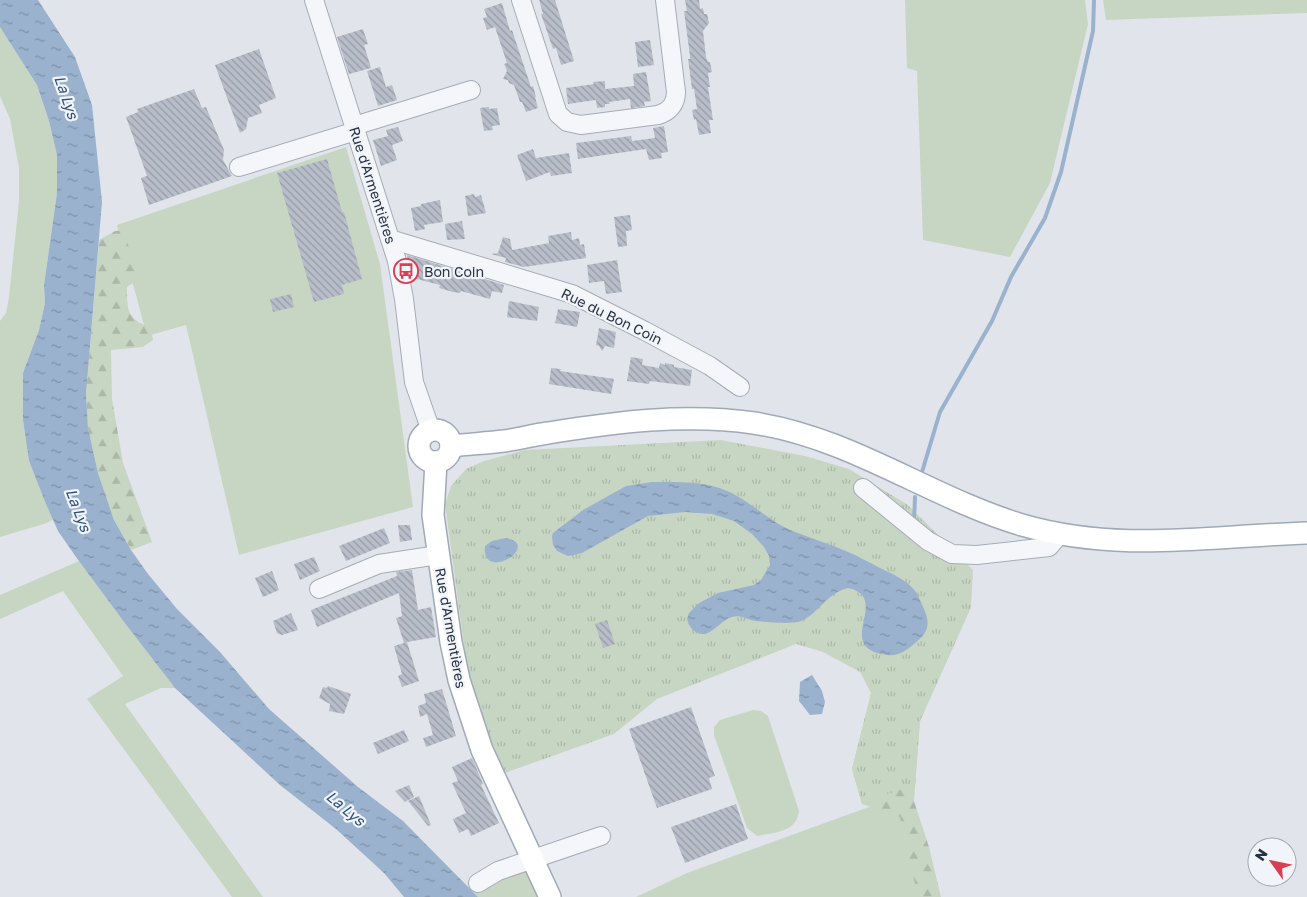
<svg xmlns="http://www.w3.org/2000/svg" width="1307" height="897" font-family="'Golos Text',sans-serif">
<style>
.grass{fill:#c7d6c2}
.forest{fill:url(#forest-firs)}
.park{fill:url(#park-tufts)}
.water{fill:url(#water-ripples)}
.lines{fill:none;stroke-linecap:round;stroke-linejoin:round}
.stream{stroke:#9ab2cd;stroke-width:4}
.building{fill:url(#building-back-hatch)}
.minor-casing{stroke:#a6acb6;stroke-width:20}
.major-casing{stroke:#a0a9b8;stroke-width:24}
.minor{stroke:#f5f6f9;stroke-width:18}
.major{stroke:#fff;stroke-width:21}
.labels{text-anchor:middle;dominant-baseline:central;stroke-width:4.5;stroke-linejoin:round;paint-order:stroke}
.street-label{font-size:14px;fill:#283244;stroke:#f1f4f8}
.poi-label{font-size:14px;fill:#283244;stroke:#f1f4f8;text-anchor:start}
.water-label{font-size:15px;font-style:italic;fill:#2f507b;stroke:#f1f4f8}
</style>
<defs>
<pattern id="forest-firs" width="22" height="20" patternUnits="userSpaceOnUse" patternTransform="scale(1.25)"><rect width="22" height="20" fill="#c7d6c2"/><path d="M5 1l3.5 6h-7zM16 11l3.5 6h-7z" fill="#abb8a8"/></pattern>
<pattern id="park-tufts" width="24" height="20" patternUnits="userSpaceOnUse" patternTransform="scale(1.25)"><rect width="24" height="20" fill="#c7d6c2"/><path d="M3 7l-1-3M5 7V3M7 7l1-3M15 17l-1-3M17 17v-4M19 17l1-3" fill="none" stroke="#abb8a8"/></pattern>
<pattern id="water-ripples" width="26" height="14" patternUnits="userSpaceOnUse" patternTransform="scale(1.25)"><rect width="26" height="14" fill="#9ab2cd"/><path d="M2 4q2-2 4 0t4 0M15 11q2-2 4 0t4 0" fill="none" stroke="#7e91a8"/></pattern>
<pattern id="building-back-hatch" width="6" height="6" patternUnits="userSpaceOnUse" patternTransform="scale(1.25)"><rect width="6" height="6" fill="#b8bec9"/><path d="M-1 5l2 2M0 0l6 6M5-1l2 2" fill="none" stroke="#969ba5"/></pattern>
</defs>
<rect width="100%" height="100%" fill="#e1e5eb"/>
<g class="grass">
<polygon points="905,0 1085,0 1088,24 1050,183 1010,257 923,240 917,71 907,68"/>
<polygon points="1103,0 1307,0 1307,13 1106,20"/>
<polygon points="0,27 37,85 49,121 57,155 57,193 44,285 45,303 39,330 23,373 23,420 29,461 53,519 47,523 0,537 0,321 6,313 9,297 19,201 19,168 10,119 0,96"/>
<polygon points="346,147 380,264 413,507 239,555 186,325 147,336 117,225"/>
<polygon points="79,561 124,622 175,688 161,688 125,704 263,897 232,897 87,699 123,676 63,591 0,619 0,595"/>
<path d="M753,710l8,1 7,5 31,95c-3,22 -24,21 -42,25l-10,-8 -33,-93v-8l6,-7z"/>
<polygon points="902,795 925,897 636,897 687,873"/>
<polygon points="528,865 543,897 478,897 473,891 502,875"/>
</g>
<g class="forest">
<path d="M124,230l14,50 -11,7c0,23 0,33 24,40l2,13 -10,7 -32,3 1,49 11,64 29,79 -21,8 -17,-30 -16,-47 -10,-45 -2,-34 13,-154 16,-9z"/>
<polygon points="971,607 920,721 914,801 929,847 941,897 918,897 900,817 862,804 852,769 871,694"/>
</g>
<polygon class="park" points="721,440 805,456 849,469 908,505 973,570 971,607 920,721 915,784 862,804 852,769 871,693 860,672 823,652 796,644 657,699 614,734 502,774 467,668 445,504 451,486 466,469 484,461 525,450"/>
<g class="water">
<polygon points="0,0 38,0 75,57 92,105 102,202 86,394 88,428 98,473 114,520 131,550 148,574 177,609 220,652 269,709 358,787 403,821 478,897 404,897 384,873 336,829 280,785 175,688 124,622 76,557 58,531 46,504 29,461 23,420 23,373 39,330 45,303 44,285 57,193 57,155 49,121 37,85 0,27"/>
<path d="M652,482c21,0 43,-1 64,5 27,7 47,30 72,42 19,8 40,14 60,23 10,4 20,10 30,15 14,7 28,12 38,25 3,5 5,11 8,17 7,16 4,24 -10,35 -7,6 -17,13 -27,11 -56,-7 6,-57 -39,-67 -23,6 -27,24 -47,33 -11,4 -39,1 -50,-1 -7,-2 -12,-5 -19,-3 -11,3 -20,18 -30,17 -9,-2 -13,-7 -15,-15l2,-6 10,-10 19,-10 36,-8 7,-5 9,-15 -1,-9 -5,-9 -12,-13 -18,-13 -22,-7 -27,-2 -37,4 -66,37 -14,3 -11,-5 -4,-6 -1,-9 1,-3 30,-23 43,-24z"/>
<path d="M506,538c37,7 -25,46 -21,8l7,-5z"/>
<polygon points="812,675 822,691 825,702 822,714 810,715 799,701 800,682"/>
</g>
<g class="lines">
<g class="stream">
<polyline points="922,472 940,412 992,321 1011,277 1045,218 1061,172 1093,31 1094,0"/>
<polyline points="914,522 915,497"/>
</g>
</g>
<g class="building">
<polygon points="539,0 555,0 574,61 561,65 556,48 553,49 541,14 543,14"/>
<polygon points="685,0 699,0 700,9 703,8 704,14 707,14 709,23 703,31 706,57 708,62 710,62 712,72 708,73 710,87 708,87 713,120 709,120 711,133 699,135 696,119 694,120 692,110 697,109 694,89 692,89 688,59 690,59 690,56 684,11 687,11"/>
<polygon points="502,3 510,31 512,30 531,87 533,86 536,97 535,97 538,108 526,112 522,102 520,102 514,85 509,83 508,80 503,79 507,71 504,64 507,63 495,27 487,30 483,18 487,17 484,9"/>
<polygon points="363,29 368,44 364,45 371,68 349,74 337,37"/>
<polygon points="650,40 654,65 638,67 635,42"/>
<polygon points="259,49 276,98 259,105 262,113 248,118 246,129 240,133 215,65"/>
<polygon points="380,67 386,87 392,85 397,100 378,106 367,71"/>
<polygon points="646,72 651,101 644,102 645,106 631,108 630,99 609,102 610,104 605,104 605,107 597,108 596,100 568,104 566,88 594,84 593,82 605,81 605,89 634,86 633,74"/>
<polygon points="194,89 202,108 206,107 224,150 223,160 232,176 149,205 141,178 147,176 126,117 138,112 137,109"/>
<polygon points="489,107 489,109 497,108 500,125 492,126 493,130 484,131 480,108"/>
<polygon points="664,126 668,152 661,153 662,158 649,160 646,149 578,159 576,143 631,136 632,141 655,138 653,128"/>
<polygon points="398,127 403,141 392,145 397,160 381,166 373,140 388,136 386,130"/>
<polygon points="533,149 536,158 569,153 572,173 551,176 550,172 526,181 517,155"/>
<polygon points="327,159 342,212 344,212 362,279 342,285 344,294 314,302 277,173"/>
<polygon points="474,194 475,197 481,195 486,213 468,216 465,196"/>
<polygon points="440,200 443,222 424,225 425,229 415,231 411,208 421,206 421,204"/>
<polygon points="630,215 632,230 626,231 627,246 618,247 614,217"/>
<polygon points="462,221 465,239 447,240 445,224"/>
<polygon points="571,232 572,240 579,238 580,245 584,244 586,258 524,267 505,262 506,258 491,254 498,253 503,237 510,239 512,250 549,243 548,236"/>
<polygon points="407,255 504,285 502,293 492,291 490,299 461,291 460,293 453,292 439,288 440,285 417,279 411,280"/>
<polygon points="617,260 622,292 606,294 604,281 589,283 587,265"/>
<polygon points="291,294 294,307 273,312 270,299"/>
<polygon points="509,301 539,307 537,321 507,317"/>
<polygon points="558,309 580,312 577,327 555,323"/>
<polygon points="599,328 616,332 614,348 605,346 602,351 599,346 596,345"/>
<polygon points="631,357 643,359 642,365 659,368 660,363 665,365 665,363 674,365 674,367 692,370 690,386 650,381 649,384 627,381"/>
<polygon points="551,368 561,369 560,371 614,379 611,394 549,384"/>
<polygon points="398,525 410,525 412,540 400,542"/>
<polygon points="384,528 390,543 346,561 339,546"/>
<polygon points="314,557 320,571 300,580 294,564"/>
<polygon points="412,570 418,610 431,607 436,637 407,642 419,681 402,687 398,676 402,674 394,646 404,643 396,618 402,616 399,593 317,627 311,610 397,576 396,572"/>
<polygon points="272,571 279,590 263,597 255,578"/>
<polygon points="291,613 298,630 282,635 277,633 273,621"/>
<polygon points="607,620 615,644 603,648 595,624"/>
<polygon points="328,686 351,694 344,714 329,711 330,704 319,698 323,687 327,688"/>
<polygon points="442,689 456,736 426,747 423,738 433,735 427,714 420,717 418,706 426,703 424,694"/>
<polygon points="691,707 715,776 709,778 712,789 657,808 629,729"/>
<polygon points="404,730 409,741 378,754 373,743"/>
<polygon points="472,758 483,784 481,785 499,823 471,836 468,829 459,833 453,819 466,813 452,783 458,781 452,767"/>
<polygon points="409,785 414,797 405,802 395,791"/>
<polygon points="419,796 431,825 428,826 408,801"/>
<polygon points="736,804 748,839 685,863 671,827"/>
</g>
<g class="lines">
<defs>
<g id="minor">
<polyline points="314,0 397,261 404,299 414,382 431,431"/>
<path d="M521,0l37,114 9,8 14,3 77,-10c11,-3 18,-11 18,-23l-11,-92"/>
<polyline points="354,126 471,90"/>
<polyline points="239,167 356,131"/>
<polyline points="390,239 572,294 645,331 710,366 740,387"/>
<polyline points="863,488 928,541 952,554 977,555 1049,547 1060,534"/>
<polyline points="319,589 379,564 438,555"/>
<polyline points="478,883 498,871 601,836"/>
</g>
<g id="major">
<circle cx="435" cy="446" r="16"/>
<path d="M451,446c18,-2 36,-3 53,-5 15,-2 29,-6 44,-8 68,-11 137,-20 206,-10 98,15 175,74 268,102 97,28 187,11 285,8"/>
<polyline points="436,462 433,515 451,642 459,680 482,750 550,897"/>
</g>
</defs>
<use href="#minor" class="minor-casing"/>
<use href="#major" class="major-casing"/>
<use href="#minor" class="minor"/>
<use href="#major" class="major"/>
</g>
<defs>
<symbol id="bus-ring" viewBox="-11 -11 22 22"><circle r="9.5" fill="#f1f4f8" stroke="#d83f54" stroke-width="1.5"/><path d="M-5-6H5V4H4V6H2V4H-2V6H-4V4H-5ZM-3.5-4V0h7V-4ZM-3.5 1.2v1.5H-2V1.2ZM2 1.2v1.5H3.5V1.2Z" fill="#d83f54"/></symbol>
</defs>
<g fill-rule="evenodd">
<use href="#bus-ring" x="392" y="257" width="28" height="28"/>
</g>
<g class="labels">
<g class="street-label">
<text transform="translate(373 185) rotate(72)">Rue d'Armentières</text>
<text transform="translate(612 316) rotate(26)">Rue du Bon Coin</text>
<text transform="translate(451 628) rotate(80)">Rue d'Armentières</text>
</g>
<g class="poi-label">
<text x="424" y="271">Bon Coin</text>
</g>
<g class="water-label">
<text transform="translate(67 97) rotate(71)">La Lys</text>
<text transform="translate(79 510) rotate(69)">La Lys</text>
<text transform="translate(346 808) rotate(40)">La Lys</text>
</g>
</g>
<g transform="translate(1272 862) rotate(303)"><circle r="24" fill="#f1f4f8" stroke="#a1a6b0"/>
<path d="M0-4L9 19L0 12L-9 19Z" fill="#d83f54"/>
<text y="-8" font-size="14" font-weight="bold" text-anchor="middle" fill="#283244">N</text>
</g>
</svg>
